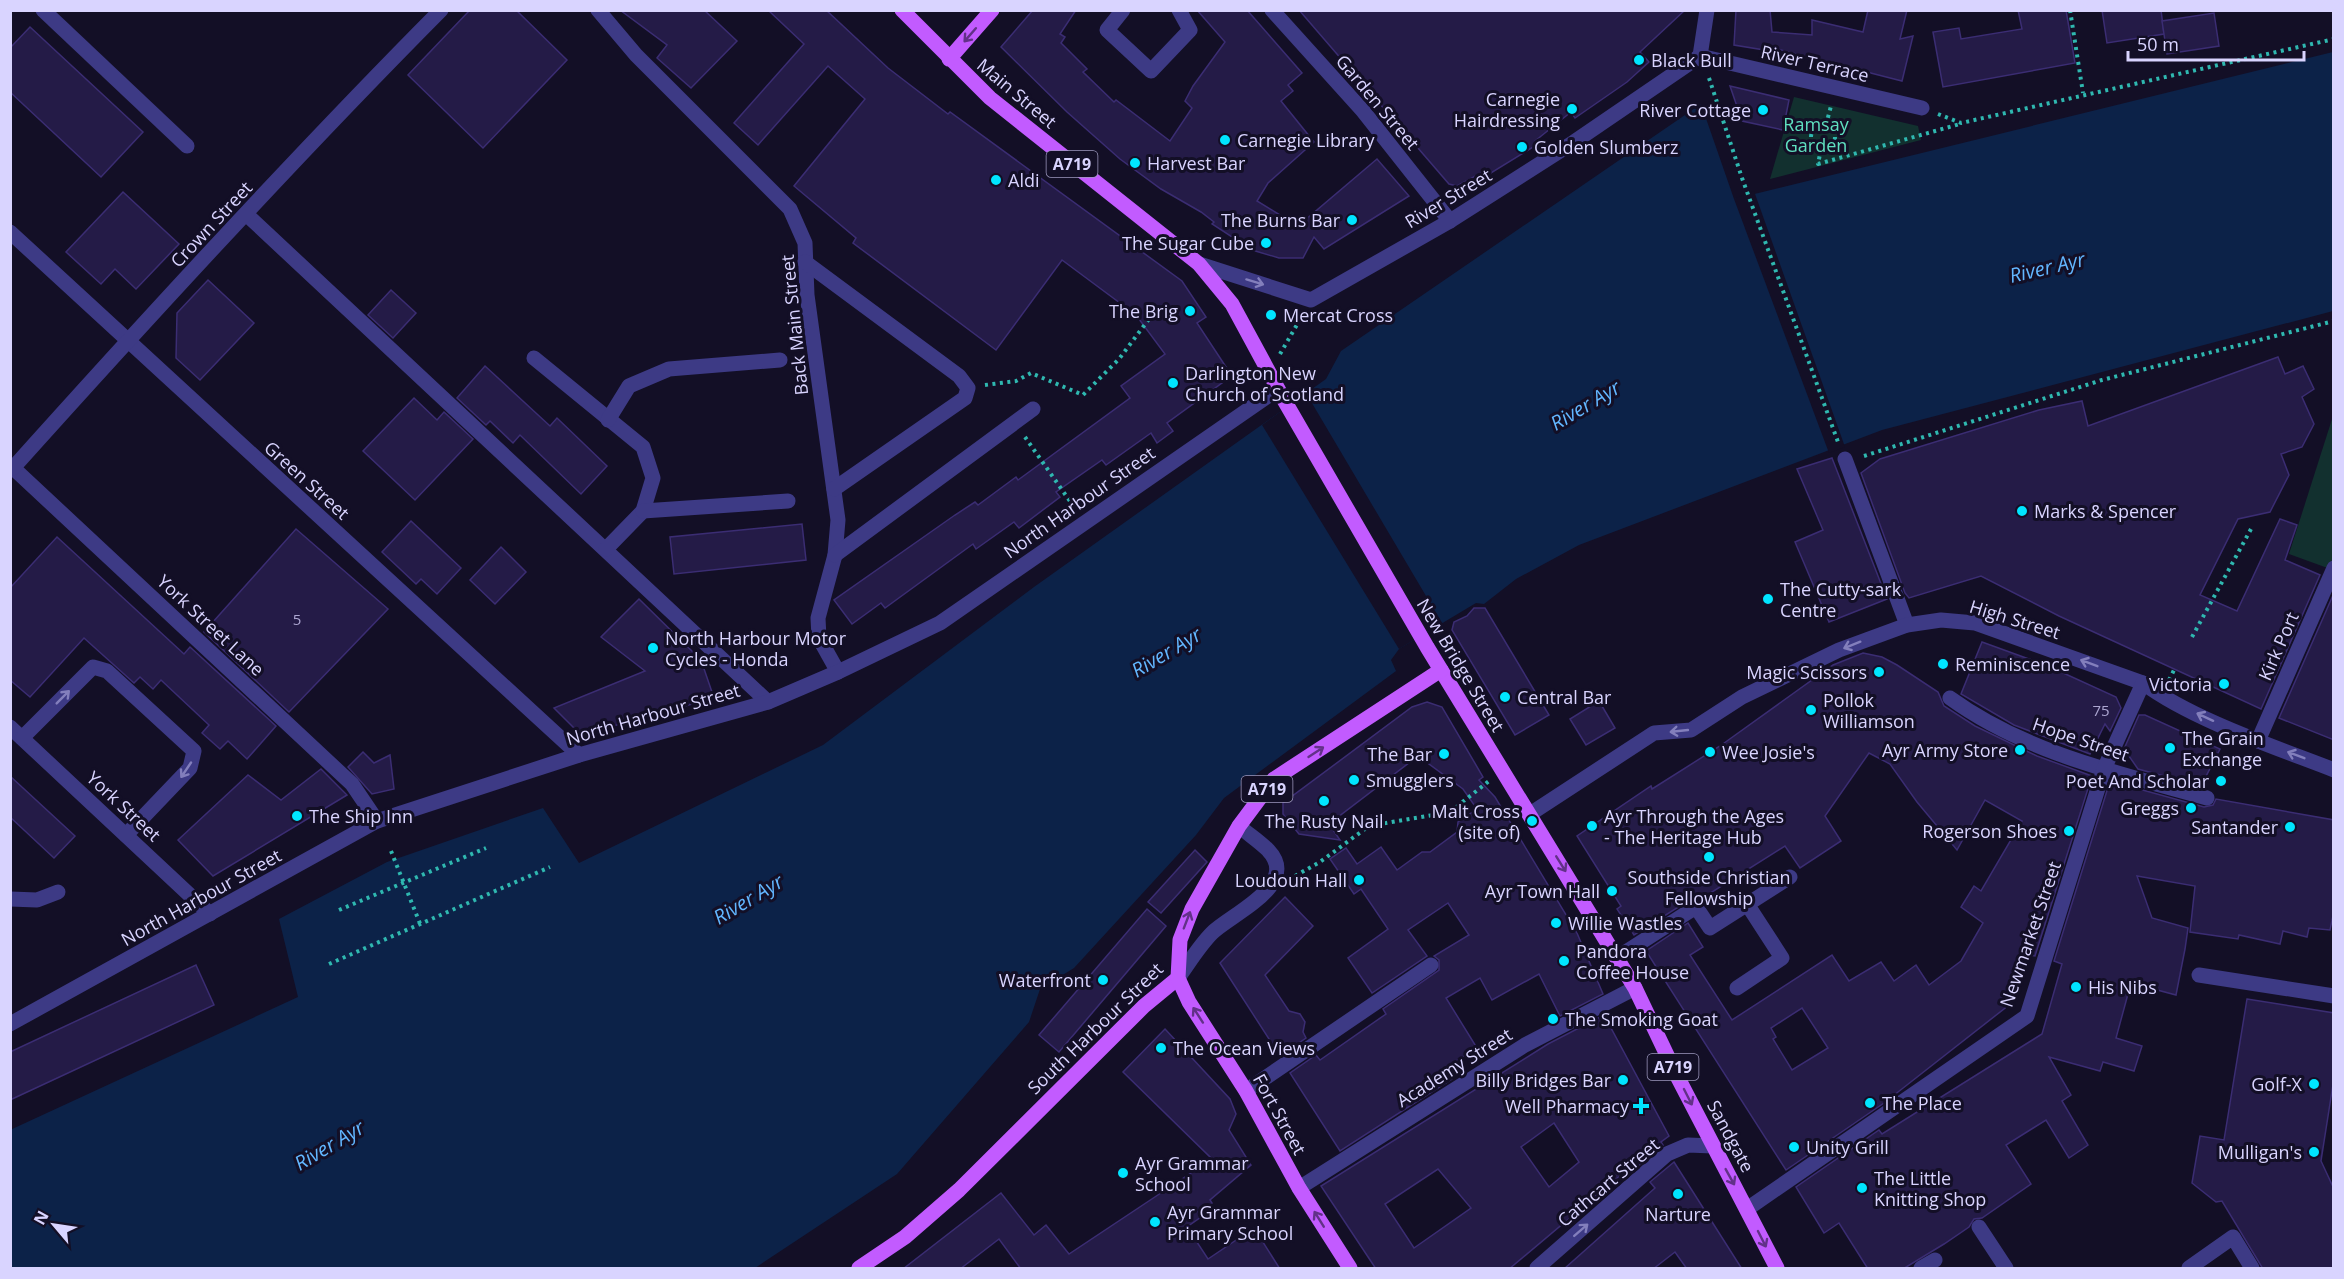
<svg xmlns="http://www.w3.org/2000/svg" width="2344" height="1279" font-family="'Open Sans',sans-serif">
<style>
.green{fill:#12302f}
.water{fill:#0c2248}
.pier{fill:#130f26}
.building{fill:#241b47;stroke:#3b2d73;stroke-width:1.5;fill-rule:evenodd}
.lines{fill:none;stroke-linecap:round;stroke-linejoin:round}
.path{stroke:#2fb8b0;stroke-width:4;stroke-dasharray:3 4.5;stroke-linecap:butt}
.minor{stroke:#3d3a85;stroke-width:15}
.major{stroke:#c25bff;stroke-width:15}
.oneway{stroke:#623188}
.oneway2{stroke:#837fbc}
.poi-dot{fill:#00e5ff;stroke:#130f26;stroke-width:2}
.labels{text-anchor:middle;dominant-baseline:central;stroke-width:6;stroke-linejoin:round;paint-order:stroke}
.number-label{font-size:15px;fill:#aca6d1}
.shield{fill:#130f26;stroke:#9e99be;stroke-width:1.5}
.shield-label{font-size:16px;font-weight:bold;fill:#d9d4ff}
.poi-label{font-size:18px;fill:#d9d4ff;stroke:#130f26;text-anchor:start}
.street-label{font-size:18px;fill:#d9d4ff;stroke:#130f26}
.park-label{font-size:18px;fill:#5fe0c0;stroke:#130f26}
.water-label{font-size:20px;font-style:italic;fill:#62b6ff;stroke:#130f26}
</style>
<rect width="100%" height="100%" fill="#130f26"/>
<g class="green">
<polygon points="1794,97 1918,126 1921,140 1770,179"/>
<polygon points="2333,416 2333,570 2289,554"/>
</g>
<polygon class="water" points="2333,52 2333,311 1882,430 1579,545 1516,579 1484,604 1476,603 1399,649 1391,660 1396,671 1224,798 1196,835 1074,968 1040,989 1029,1022 897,1174 755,1268 11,1268 10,1130 298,997 279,919 387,862 543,808 579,863 823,745 1034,587 1326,379 1341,351 1701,104 1734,199"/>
<g class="pier">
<polygon points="1754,191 1845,447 1829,453 1734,199"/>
<polygon points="1306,393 1442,623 1399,649 1262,425"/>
</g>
<g class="building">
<polygon points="470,10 516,10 567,60 483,148 408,75"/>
<polygon points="620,10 704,10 737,41 691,88 657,58 667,45"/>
<polygon points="768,10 826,10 888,68 948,114 950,112 1182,281 1206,317 1197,323 1228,370 1221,373 1226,380 1167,423 1173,431 1157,443 1151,433 1106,465 1102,460 1056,492 1060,497 1019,528 1014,522 976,549 973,544 885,608 881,603 852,624 834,600 955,515 975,502 978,505 1016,477 1018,480 1130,398 1121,386 1165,354 1136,315 1062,260 996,350 853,243 856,238 794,186 865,99 828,66 758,145 734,123 804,44"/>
<polygon points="1033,10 1076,10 1060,34 1065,37 1061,43 1087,69 1083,72 1114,102 1116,100 1170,141 1192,108 1185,101 1193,86 1225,42 1197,10 1247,10 1302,73 1288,85 1293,91 1281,101 1314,142 1268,183 1257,201 1298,226 1377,159 1409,196 1324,249 1314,237 1303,258 1279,258 1252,250 1212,224 1214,222 1201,212 1161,189 1120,159 1067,112 1001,47"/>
<polygon points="1299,10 1685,10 1640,52 1649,62 1627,82 1575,118 1571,112 1535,141 1538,144 1486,176 1483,172 1457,186 1449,184"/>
<polygon points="1736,10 1770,10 1772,32 1812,35 1812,20 1863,32 1868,10 1907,10 1900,39 1913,36 1902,81 1777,49 1777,52 1734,45"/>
<polygon points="2018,10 2066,10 2075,63 1943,87 1933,32 1959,28 1961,39 2022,29"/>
<polygon points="2102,10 2161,10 2164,34 2107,43"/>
<polygon points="2214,13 2219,46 2167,54 2162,21"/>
<polygon points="30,27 143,132 101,177 10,92 10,48"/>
<polygon points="1730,86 1789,100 1783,130 1742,121"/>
<polygon points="123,192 179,244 136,289 115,269 101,284 66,252"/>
<polygon points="208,280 254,323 200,380 176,358 177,313"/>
<polygon points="391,290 416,313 393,338 368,315"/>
<polygon points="2278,357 2285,374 2303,366 2314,389 2302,397 2314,424 2302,447 2281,454 2289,475 2270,512 2238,519 2200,595 2237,611 2280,519 2297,525 2285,560 2320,575 2261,709 2059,616 1981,576 1909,598 1905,593 1861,473 1880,459 2039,410 2082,401 2088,426"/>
<polygon points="485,366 550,426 557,418 607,466 581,494 520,435 513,443 490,421 486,425 457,398"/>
<polygon points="414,398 437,420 444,412 473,439 415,500 363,451"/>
<polygon points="1832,458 1887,599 1829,622 1795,542 1823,530 1797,469"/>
<polygon points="411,521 461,568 437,594 421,579 416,584 382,552"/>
<polygon points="802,524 806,560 674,574 670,537"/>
<polygon points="296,529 388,609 289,712 204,632"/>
<polygon points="57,537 184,654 190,647 276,726 247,759 228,741 220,749 202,733 209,725 161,680 153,689 140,677 134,683 84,638 30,697 10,680 10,588"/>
<polygon points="501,547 526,572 495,604 470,580"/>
<polygon points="2334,593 2334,740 2279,718"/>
<polygon points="639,599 701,660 714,698 581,735 554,708 645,671 601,637"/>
<polygon points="1474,608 1485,608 1549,715 1515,735 1452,630 1454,622 1467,616"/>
<polygon points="1982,642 2048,666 2116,697 2121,708 2110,731 2105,724 2090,754 2014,725 1961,694"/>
<path d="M1863,653l19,4 15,8 41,27 6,14 31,20 62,30 55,20 -57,180 -6,-1 -20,50 -125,98 -98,67 -140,-219 42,-28 15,24 -13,8 42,65 100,-65 17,26 32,-19 13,19 22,-16 13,20 32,-24 22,-38 -22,-16 13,-21 7,5 41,-70 -37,-21 -28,50 -40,-48 -27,-38 -21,-11 -44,63 16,25 -41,27 -15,-22 -84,53h-10l-57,36 -17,-26 4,-3 -44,-70 74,-50 1,3 68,-43 113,-81zM1802,1008l26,40 -36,22 -19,-31 3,-2 -5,-9z"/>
<polygon points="1599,701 1615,728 1586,745 1570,719"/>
<polygon points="1427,702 1442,707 1483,777 1479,780 1495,797 1577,933 1603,994 1560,1016 1539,974 1492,1000 1480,978 1446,998 1477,1048 1445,1068 1452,1079 1340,1151 1290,1073 1316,1055 1320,1060 1386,1014 1383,1009 1439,970 1439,960 1434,956 1469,935 1448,903 1408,930 1427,956 1372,993 1348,958 1388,929 1361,889 1354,894 1330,859 1346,848 1357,864 1381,847 1397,870 1422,852 1430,852 1457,832 1458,822 1477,809 1463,789 1418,756 1329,824 1340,840 1299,834 1283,814 1283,803 1412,707"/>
<polygon points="2139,715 2145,715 2220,749 2201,786 2138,769 2124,749"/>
<polygon points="363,752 374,763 390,755 394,789 372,794 348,767"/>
<polygon points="321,769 347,795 213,876 178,840 248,775 281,800"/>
<polygon points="10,776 75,836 54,858 10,817"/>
<polygon points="2110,781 2204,807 2213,805 2216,799 2334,820 2334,911 2330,930 2309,928 2307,937 2283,931 2280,944 2239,935 2238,939 2190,932 2195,886 2137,876 2152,918 2188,928 2185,949 2176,995 2131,983 2116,1038 2142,1046 2134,1071 2103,1062 2100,1071 2049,1057 2071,1095 2062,1101 2088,1145 2069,1158 2046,1120 2006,1145 2031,1184 1982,1218 1974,1219 1969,1227 1944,1244 1903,1269 1868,1269 1839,1223 1824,1233 1796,1187 1879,1130 1882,1134 2042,1034 2062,964 2054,961"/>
<polygon points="1195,850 1207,862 1161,913 1148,902"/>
<polygon points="1285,897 1313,926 1265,975 1289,1011 1300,1014 1305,1022 1303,1032 1306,1038 1280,1056 1220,963"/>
<polygon points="1147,909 1166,926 1059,1052 1039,1035"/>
<polygon points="196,965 214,1005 10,1100 10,1052"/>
<polygon points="2247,999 2334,1013 2334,1078 2321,1161 2334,1189 2334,1269 2263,1269 2222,1201 2216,1202 2192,1183 2200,1136 2224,1140"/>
<path d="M1604,1015l65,121 -8,6 2,3 -26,22 -3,-3 -125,105h-133l-55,-83 227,-142zM1554,1123l25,39 -30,25 -28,-40zM1438,1169l33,39 -57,40 -29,-44z"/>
<polygon points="1165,1029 1230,1099 1236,1114 1229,1130 1251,1165 1210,1200 1212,1203 1198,1212 1201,1217 1187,1227 1208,1259 1254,1228 1280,1269 1021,1269 999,1239 960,1269 903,1269 1001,1193 1034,1235 1046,1225 1069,1254 1212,1159 1123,1072"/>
<polygon points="1674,1162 1742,1269 1687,1269 1675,1252 1653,1269 1564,1269 1655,1188 1650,1182"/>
</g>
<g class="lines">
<g class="path">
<polyline points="2070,10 2083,93"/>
<polyline points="1709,78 1742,178 1838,442"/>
<polyline points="1938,114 1961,123 2334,39"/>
<polyline points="1826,125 1831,106"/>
<circle cx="1823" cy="137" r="12"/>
<polyline points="1821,149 1818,164 1960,124"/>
<polyline points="1280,354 1302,316"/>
<polyline points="985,385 1016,381 1031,373 1083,395 1119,359 1149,319"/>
<polyline points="1025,437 1074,507"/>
<polyline points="1864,456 2102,380 2334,321"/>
<polyline points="2192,637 2251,529"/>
<polyline points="2169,680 2174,670"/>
<polyline points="391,851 421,926"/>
<polyline points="1295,876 1320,862 1369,826 1450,812 1489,781"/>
<polyline points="339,910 486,848"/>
<polyline points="329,964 550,867"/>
</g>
<g class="minor">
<polyline points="43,10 187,146"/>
<polyline points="598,10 636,55 790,209 805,243 807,295 838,520 835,555 818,618 819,638 838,672"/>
<polyline points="1123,10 1107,30 1151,71 1190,30 1179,10"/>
<polyline points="1272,10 1363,111 1450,221"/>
<polyline points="1700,56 1922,108"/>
<polyline points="1700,56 1707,10"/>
<polyline points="246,214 768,702"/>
<polyline points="10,232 579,755"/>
<polyline points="805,262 959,376 968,388 965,398 834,489"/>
<polyline points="1199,264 1311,300 1450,221 1574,142 1700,56"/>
<polyline points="534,358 643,447 653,478 643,511 606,549"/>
<polyline points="608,420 629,386 669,369 780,360"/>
<polyline points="1845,459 1907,625"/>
<polyline points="10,465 352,784 377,821"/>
<path d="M13,468c140,-156 281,-310 428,-458"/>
<polyline points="643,511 788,501"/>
<polyline points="835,555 1033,409"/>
<path d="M1950,698c76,55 168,75 257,100"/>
<polyline points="10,727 210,914"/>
<polyline points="22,738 93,667 107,671 194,751 190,768 126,835"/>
<polyline points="2258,741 2334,568"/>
<path d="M1530,814l124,-81 37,-3 51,-33 97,-47 68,-25 34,-5 34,3 168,60c50,37 132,64 191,87"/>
<polyline points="10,899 37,900 58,892"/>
<polyline points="1618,957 1696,907 1710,928 1790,877"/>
<polyline points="2199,975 2334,996"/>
<path d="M1178,978c11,-15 21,-32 34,-45 19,-19 89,-48 56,-83 -9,-9 -20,-16 -29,-24"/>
<polyline points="1737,988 1782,958 1747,904"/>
<polyline points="10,1024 377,821 579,755 768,702 838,672 940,623 1278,389"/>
<polyline points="1246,1091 1431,965"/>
<polyline points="1299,1188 1525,1045 1635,988"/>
<polyline points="1747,1209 2027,1016 2104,769 2143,683"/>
<polyline points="1979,1227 2006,1268"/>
<polyline points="1537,1268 1667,1154 1688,1145 1713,1146"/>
<polyline points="1921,1268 1935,1260"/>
<polyline points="2189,1268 2233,1237 2252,1268"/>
</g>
<g class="major">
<polyline points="902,10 990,98 1199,264 1232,304 1284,400 1427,647 1635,988 1676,1074 1777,1268"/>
<polyline points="949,59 992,10"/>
<polyline points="859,1268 905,1237 959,1190 1144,1006 1178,978"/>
<polyline points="1350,1268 1299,1188 1246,1091 1189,1002 1178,978 1180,940 1192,909 1239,826 1274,779 1441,670"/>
</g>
</g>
<defs><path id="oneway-shaft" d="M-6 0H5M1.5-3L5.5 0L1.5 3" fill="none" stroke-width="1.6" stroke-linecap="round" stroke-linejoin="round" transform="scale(1.5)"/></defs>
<g class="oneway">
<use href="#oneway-shaft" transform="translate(970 35) rotate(131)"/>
<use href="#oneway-shaft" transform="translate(1316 752) rotate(-33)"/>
<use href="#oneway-shaft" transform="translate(1561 864) rotate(58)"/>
<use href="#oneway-shaft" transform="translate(1187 920) rotate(-69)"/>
<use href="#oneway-shaft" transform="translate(1198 1015) rotate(-123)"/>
<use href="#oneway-shaft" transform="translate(1688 1097) rotate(63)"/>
<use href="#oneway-shaft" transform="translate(1730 1177) rotate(61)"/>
<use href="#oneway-shaft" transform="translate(1319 1219) rotate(-122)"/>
<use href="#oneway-shaft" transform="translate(1762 1239) rotate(63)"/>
</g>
<g class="oneway2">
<use href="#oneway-shaft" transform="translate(1255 282) rotate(17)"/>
<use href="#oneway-shaft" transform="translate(1852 645) rotate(158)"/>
<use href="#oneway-shaft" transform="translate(2089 663) rotate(-159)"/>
<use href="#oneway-shaft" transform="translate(63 697) rotate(-45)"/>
<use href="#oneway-shaft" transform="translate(2205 717) rotate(-155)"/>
<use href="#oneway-shaft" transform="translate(1679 731) rotate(174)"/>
<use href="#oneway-shaft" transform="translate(2296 755) rotate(-159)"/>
<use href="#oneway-shaft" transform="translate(186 770) rotate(124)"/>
<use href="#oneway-shaft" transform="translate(1581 1230) rotate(-41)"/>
</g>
<g class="poi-dot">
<circle cx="1639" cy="60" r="6"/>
<circle cx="1572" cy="109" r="6"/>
<circle cx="1763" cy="110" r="6"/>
<circle cx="1225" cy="140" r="6"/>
<circle cx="1522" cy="147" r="6"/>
<circle cx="1135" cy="163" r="6"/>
<circle cx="996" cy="180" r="6"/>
<circle cx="1352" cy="220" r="6"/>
<circle cx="1266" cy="243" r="6"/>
<circle cx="1190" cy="311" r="6"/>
<circle cx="1271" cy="315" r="6"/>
<circle cx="1173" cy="383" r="6"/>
<circle cx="2022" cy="511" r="6"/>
<circle cx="1768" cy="599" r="6"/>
<circle cx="653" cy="648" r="6"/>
<circle cx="1943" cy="664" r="6"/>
<circle cx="1879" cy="672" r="6"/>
<circle cx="2224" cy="684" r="6"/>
<circle cx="1505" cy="697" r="6"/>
<circle cx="1811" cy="710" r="6"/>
<circle cx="2170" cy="748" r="6"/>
<circle cx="2020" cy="750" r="6"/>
<circle cx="1710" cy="752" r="6"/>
<circle cx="1444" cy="754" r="6"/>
<circle cx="1354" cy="780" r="6"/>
<circle cx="2221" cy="781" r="6"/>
<circle cx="1324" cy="801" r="6"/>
<circle cx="2191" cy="808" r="6"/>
<circle cx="297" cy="816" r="6"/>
<circle cx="1532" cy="821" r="6"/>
<circle cx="1592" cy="826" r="6"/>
<circle cx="2290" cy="827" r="6"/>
<circle cx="2069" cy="831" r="6"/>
<circle cx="1709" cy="857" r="6"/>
<circle cx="1359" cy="880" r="6"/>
<circle cx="1612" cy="891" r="6"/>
<circle cx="1556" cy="923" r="6"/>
<circle cx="1564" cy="961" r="6"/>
<circle cx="1103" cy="980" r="6"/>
<circle cx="2076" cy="987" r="6"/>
<circle cx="1553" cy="1019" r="6"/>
<circle cx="1161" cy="1048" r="6"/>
<circle cx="1623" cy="1080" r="6"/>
<circle cx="2314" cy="1084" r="6"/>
<circle cx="1870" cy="1103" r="6"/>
<path d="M1638 1097h6v6h6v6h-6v6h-6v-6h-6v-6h6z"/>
<circle cx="1794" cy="1147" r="6"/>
<circle cx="2314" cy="1152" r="6"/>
<circle cx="1123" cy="1173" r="6"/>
<circle cx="1862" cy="1188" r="6"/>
<circle cx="1678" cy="1194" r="6"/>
<circle cx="1155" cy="1222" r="6"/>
</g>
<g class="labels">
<g class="number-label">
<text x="297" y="619">5</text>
<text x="2101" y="710">75</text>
</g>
<g class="shield">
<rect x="1046.5" y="151" width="51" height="26" rx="4.5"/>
<rect x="1241.5" y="776" width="51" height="26" rx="4.5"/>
<rect x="1647.5" y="1054" width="51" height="26" rx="4.5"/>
</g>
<g class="shield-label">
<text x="1072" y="164">A719</text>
<text x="1267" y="789">A719</text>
<text x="1673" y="1067">A719</text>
</g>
<g class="poi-label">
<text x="1651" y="60">Black Bull</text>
<text x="1560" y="99" text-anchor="end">Carnegie<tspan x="1560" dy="21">Hairdressing</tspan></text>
<text x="1751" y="110" text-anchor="end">River Cottage</text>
<text x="1237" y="140">Carnegie Library</text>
<text x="1534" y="147">Golden Slumberz</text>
<text x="1147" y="163">Harvest Bar</text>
<text x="1008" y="180">Aldi</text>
<text x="1340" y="220" text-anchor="end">The Burns Bar</text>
<text x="1254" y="243" text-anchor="end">The Sugar Cube</text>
<text x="1178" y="311" text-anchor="end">The Brig</text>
<text x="1283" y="315">Mercat Cross</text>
<text x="1185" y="373">Darlington New<tspan x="1185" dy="21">Church of Scotland</tspan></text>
<text x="2034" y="511">Marks &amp; Spencer</text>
<text x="1780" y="589">The Cutty-sark<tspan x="1780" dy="21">Centre</tspan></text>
<text x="665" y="638">North Harbour Motor<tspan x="665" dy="21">Cycles - Honda</tspan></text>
<text x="1955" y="664">Reminiscence</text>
<text x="1867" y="672" text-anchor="end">Magic Scissors</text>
<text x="2212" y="684" text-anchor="end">Victoria</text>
<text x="1517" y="697">Central Bar</text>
<text x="1823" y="700">Pollok<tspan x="1823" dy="21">Williamson</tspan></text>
<text x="2182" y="738">The Grain<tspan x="2182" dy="21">Exchange</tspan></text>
<text x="2008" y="750" text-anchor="end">Ayr Army Store</text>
<text x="1722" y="752">Wee Josie's</text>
<text x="1432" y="754" text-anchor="end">The Bar</text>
<text x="1366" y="780">Smugglers</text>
<text x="2209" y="781" text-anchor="end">Poet And Scholar</text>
<text x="2179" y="808" text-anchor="end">Greggs</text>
<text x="1520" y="811" text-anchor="end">Malt Cross<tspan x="1520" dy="21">(site of)</tspan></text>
<text x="309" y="816">The Ship Inn</text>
<text x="1604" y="816">Ayr Through the Ages<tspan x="1604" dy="21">- The Heritage Hub</tspan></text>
<text x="1324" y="821" text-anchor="middle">The Rusty Nail</text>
<text x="2278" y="827" text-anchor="end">Santander</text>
<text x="2057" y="831" text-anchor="end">Rogerson Shoes</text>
<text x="1709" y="877" text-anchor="middle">Southside Christian<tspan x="1709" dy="21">Fellowship</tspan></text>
<text x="1347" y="880" text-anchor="end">Loudoun Hall</text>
<text x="1600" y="891" text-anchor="end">Ayr Town Hall</text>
<text x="1568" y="923">Willie Wastles</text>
<text x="1576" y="951">Pandora<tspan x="1576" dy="21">Coffee House</tspan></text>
<text x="1091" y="980" text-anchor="end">Waterfront</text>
<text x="2088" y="987">His Nibs</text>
<text x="1565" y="1019">The Smoking Goat</text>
<text x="1173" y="1048">The Ocean Views</text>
<text x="1611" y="1080" text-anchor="end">Billy Bridges Bar</text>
<text x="2302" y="1084" text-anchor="end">Golf-X</text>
<text x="1882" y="1103">The Place</text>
<text x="1629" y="1106" text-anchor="end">Well Pharmacy</text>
<text x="1806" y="1147">Unity Grill</text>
<text x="2302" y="1152" text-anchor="end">Mulligan's</text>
<text x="1135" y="1163">Ayr Grammar<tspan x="1135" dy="21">School</tspan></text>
<text x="1874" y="1178">The Little<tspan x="1874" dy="21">Knitting Shop</tspan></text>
<text x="1167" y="1212">Ayr Grammar<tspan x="1167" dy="21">Primary School</tspan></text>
<text x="1678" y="1214" text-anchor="middle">Narture</text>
</g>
<g class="street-label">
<text transform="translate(1815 63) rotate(13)">River Terrace</text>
<text transform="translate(1017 93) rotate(40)">Main Street</text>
<text transform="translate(1378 102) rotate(50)">Garden Street</text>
<text transform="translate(1448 198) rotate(-31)">River Street</text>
<text transform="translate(211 224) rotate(-47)">Crown Street</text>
<text transform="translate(794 325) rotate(-96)">Back Main Street</text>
<text transform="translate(307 480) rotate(42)">Green Street</text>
<text transform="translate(1079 502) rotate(-35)">North Harbour Street</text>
<text transform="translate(2015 619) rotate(17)">High Street</text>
<text transform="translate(211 625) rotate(43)">York Street Lane</text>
<text transform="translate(2278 646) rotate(-66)">Kirk Port</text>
<text transform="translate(1461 665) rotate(59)">New Bridge Street</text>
<text transform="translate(653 714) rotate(-16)">North Harbour Street</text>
<text transform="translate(2081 739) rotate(19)">Hope Street</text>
<text transform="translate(124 806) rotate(43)">York Street</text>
<text transform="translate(201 897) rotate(-29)">North Harbour Street</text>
<text transform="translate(2030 934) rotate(-71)">Newmarket Street</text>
<text transform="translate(1095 1028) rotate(-44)">South Harbour Street</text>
<text transform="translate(1454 1067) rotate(-32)">Academy Street</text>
<text transform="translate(1280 1114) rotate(61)">Fort Street</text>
<text transform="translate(1731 1136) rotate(62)">Sandgate</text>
<text transform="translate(1608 1182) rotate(-40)">Cathcart Street</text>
</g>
<g class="park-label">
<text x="1816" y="124">Ramsay<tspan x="1816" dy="21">Garden</tspan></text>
</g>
<g class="water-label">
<text transform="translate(2047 267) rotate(-13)">River Ayr</text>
<text transform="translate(1585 405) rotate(-31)">River Ayr</text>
<text transform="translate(1166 652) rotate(-31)">River Ayr</text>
<text transform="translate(748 899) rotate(-31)">River Ayr</text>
<text transform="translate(329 1145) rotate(-31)">River Ayr</text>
</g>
</g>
<rect width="2344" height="1279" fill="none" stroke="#d9d4ff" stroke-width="24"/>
<g transform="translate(54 1225) rotate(299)" stroke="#130f26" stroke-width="4.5" paint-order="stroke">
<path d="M0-4.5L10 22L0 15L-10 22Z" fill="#d9d4ff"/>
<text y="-9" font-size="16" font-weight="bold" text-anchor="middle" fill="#d9d4ff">N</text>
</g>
<path d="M2128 51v9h176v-9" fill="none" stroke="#d9d4ff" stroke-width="3"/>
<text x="2137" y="51" font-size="18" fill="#d9d4ff" stroke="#130f26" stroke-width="4.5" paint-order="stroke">50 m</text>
</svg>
